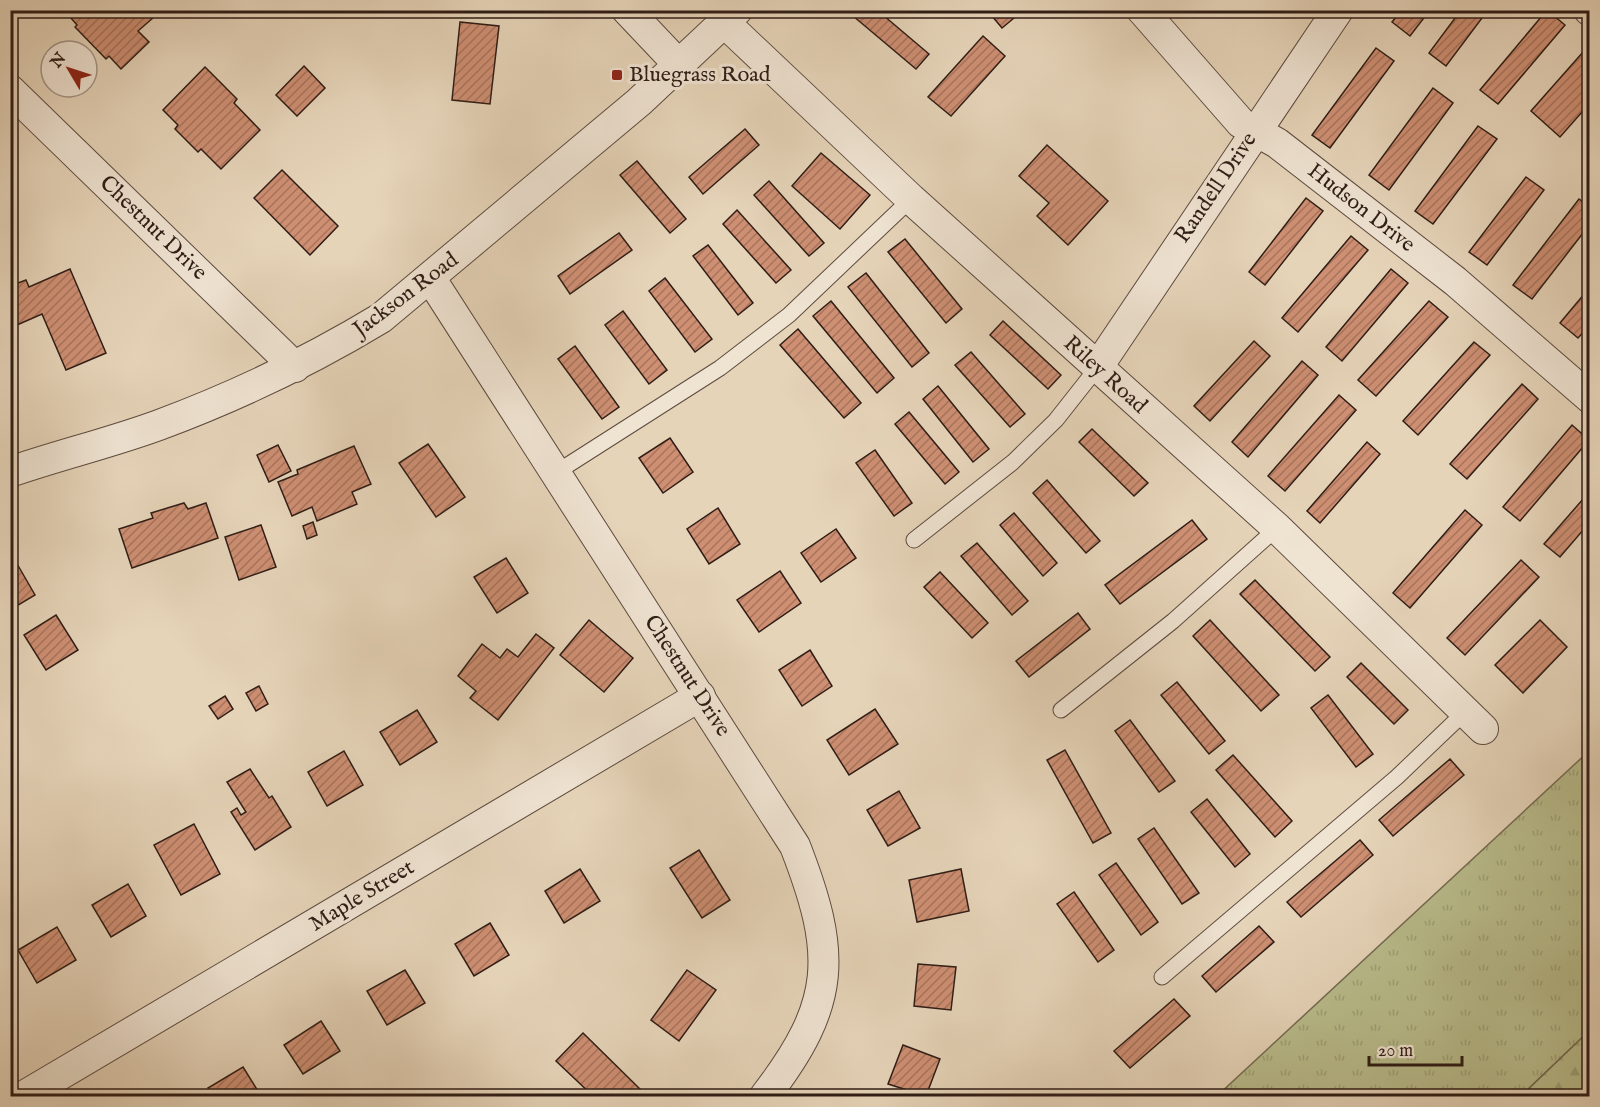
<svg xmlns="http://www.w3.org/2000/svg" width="1600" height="1107" font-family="'IM FELL English',serif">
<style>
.grass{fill:url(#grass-tufts);stroke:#746c51;stroke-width:1.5}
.forest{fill:url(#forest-firs);stroke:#746c51;stroke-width:1.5}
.building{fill:url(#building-hatch);stroke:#2f1d16;stroke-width:1.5}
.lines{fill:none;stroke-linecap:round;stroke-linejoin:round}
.lane-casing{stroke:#5d4b3f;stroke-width:17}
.street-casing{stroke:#5d4b3f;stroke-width:32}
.lane{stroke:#efe3d2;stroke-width:15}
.street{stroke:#efe3d2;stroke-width:30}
.poi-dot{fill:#8f2418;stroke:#efe3d2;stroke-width:2}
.labels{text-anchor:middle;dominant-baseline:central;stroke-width:6;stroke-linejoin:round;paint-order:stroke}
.poi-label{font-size:22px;fill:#2f1d16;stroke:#efe3d2;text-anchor:start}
.street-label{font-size:22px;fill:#2f1d16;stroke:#efe3d2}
</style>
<defs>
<pattern id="grass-tufts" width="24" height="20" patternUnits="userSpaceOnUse" patternTransform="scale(1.5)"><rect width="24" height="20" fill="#b9bc8c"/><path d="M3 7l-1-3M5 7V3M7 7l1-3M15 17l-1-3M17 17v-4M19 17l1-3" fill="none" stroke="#9fa178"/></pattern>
<pattern id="forest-firs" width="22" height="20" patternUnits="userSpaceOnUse" patternTransform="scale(1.5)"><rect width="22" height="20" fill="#b9bc8c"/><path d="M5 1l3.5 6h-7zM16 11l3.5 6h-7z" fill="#9fa178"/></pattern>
<pattern id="building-hatch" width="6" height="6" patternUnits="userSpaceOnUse" patternTransform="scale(1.5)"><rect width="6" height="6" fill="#ce8f73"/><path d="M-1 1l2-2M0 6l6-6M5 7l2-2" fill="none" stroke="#a8745d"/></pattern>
</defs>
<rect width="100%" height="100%" fill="#e6d4b9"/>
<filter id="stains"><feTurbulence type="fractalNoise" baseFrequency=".00333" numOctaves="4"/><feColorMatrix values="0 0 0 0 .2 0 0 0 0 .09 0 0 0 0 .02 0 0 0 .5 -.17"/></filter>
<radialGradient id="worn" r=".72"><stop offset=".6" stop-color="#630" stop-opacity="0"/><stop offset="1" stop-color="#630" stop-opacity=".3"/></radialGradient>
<polygon class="grass" points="1589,751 1589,1031 1521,1096 1217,1096"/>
<polygon class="forest" points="1589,1031 1589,1096 1521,1096"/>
<g class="building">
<polygon points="64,10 148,10 154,17 138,31 149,42 121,69 109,56 106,59 75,27 77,25"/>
<polygon points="846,10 877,10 929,54 916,69"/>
<polygon points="998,10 1007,10 1014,18 1002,28 992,16"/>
<polygon points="1402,10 1430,10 1410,36 1392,22"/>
<polygon points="1461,10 1488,10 1446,66 1429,53"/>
<polygon points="1547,10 1565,25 1498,104 1480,90"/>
<polygon points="460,22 499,26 490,104 452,100"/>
<polygon points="983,36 1005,56 951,116 928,97"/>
<polygon points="1376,48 1394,61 1330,148 1312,135"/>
<polygon points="1583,52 1590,58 1590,103 1560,137 1531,111"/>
<polygon points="304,66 325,88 297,116 276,95"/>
<polygon points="205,67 237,99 234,103 260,130 221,169 201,149 198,152 175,129 178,125 163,110"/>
<polygon points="1433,88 1453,103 1389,190 1369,175"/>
<polygon points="1478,126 1497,139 1433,224 1415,211"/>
<polygon points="745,129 759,145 703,194 689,177"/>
<polygon points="1047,145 1108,201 1068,245 1037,216 1049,203 1019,176"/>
<polygon points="821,153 870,195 840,229 792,186"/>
<polygon points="637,161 686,219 670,233 620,175"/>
<polygon points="282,170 338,226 310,255 254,198"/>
<polygon points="1526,177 1544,190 1487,265 1469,252"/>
<polygon points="769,181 824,243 809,256 754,195"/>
<polygon points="1306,198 1323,211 1265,285 1249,272"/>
<polygon points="1579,199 1590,207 1590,224 1532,299 1513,285"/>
<polygon points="737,210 791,270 776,283 723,224"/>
<polygon points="619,233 632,250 570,294 558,276"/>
<polygon points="1351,236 1368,250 1298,332 1282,318"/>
<polygon points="905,239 962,309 946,323 888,252"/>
<polygon points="708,245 753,303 738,315 693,256"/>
<polygon points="70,269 106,353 66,370 42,314 10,328 10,286 26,280 29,287"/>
<polygon points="1391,269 1408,283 1342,361 1326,347"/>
<polygon points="866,273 929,353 912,367 848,287"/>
<polygon points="665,278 712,339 695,352 649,291"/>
<polygon points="1590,287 1590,325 1578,338 1560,323"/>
<polygon points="831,301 894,378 877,393 813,316"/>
<polygon points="1429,301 1448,317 1376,396 1358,380"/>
<polygon points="623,311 667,370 649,384 605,325"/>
<polygon points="1003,321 1061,375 1048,389 990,335"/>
<polygon points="798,329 861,403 844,418 780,345"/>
<polygon points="1254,341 1270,356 1210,421 1194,406"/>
<polygon points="1474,342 1490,355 1418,435 1403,421"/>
<polygon points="575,346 619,407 602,419 558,359"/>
<polygon points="971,352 1025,414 1010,427 955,365"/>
<polygon points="1302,361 1318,375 1248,457 1232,442"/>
<polygon points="1522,384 1538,399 1467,479 1450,464"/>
<polygon points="938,386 989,449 973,462 923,399"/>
<polygon points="1339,395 1356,410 1285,491 1268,476"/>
<polygon points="909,412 959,472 945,484 895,424"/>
<polygon points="1572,425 1589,440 1520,521 1503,507"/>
<polygon points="1092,429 1148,483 1134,496 1079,442"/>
<polygon points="670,438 693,472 663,493 639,458"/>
<polygon points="1367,442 1380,454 1320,523 1307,511"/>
<polygon points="428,444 465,497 436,517 399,463"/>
<polygon points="278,445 291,471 269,482 257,455"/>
<polygon points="354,446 371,484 352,492 357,504 317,521 312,507 292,516 278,482 298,474 297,470"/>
<polygon points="875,450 912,503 894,516 856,463"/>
<polygon points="1047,480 1100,541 1086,553 1033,493"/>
<polygon points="1590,491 1590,522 1560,557 1544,544"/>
<polygon points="184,503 188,509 206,503 218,538 132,568 119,529 153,518 151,513"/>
<polygon points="718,508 740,544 709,564 687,529"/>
<polygon points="1465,510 1482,525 1410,608 1393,593"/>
<polygon points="1014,513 1057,563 1043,576 1000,525"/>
<polygon points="1192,520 1207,539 1120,604 1105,585"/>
<polygon points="313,522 317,535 307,539 303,526"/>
<polygon points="261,525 276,567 239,580 225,537"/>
<polygon points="836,529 856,558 821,582 801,553"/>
<polygon points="977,543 1028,601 1012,615 961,556"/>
<polygon points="506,558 528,593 497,613 474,577"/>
<polygon points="1521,560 1539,577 1465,655 1447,638"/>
<polygon points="16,562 35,595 10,610 10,565"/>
<polygon points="780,571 801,603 759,632 737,600"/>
<polygon points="940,572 988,623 972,638 924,587"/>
<polygon points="1255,580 1330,657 1315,671 1240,594"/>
<polygon points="1078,613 1090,629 1029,677 1016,661"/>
<polygon points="56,615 78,650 46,670 24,635"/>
<polygon points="589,620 633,658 604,692 560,655"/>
<polygon points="1210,620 1279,695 1261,711 1193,636"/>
<polygon points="1540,620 1567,647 1523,693 1495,665"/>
<polygon points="536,634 554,648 498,720 470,698 476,691 458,676 482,644 500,658 507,649 518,657"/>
<polygon points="810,650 832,686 802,706 779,670"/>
<polygon points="1361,663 1408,710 1394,724 1347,677"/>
<polygon points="1177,682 1225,741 1209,754 1161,695"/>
<polygon points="259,686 268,704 256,711 246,693"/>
<polygon points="1328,695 1373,754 1356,767 1311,708"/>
<polygon points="225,696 233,709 218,719 209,706"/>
<polygon points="875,709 898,744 849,775 827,740"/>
<polygon points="417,710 437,742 400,765 380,732"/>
<polygon points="1130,720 1175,781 1159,792 1115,731"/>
<polygon points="1065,750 1111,833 1093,843 1047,760"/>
<polygon points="344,751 363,785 327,806 308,772"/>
<polygon points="1233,755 1292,821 1275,837 1216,770"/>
<polygon points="1450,759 1464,775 1393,836 1379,820"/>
<polygon points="250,769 269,798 272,796 291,827 255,850 231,812 237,808 241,815 246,812 227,782"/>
<polygon points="899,791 920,828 888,846 867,810"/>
<polygon points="1207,799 1250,854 1235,867 1191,812"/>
<polygon points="194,824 220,874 181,895 154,845"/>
<polygon points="1154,828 1199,893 1182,904 1138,839"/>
<polygon points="1360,840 1373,855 1301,917 1287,902"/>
<polygon points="699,850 730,900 702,918 670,868"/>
<polygon points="1116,863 1158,922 1141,935 1099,875"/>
<polygon points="580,869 600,901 564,923 545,891"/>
<polygon points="961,869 969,911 917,922 909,880"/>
<polygon points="128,884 146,916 111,937 92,905"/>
<polygon points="1074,892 1114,950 1098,962 1057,904"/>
<polygon points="490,923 509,955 474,976 455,944"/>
<polygon points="1259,926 1274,942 1216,992 1202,976"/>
<polygon points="57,927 76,960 37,983 18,950"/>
<polygon points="918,964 956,967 951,1010 914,1006"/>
<polygon points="405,970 425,1003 387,1025 367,991"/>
<polygon points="687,970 716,990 679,1041 651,1020"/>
<polygon points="1174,999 1190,1016 1130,1068 1114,1051"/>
<polygon points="321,1021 340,1051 303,1074 284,1045"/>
<polygon points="583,1033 644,1093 641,1096 593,1096 556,1061"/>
<polygon points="903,1045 940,1059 926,1096 888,1084"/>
<polygon points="243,1067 261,1096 213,1096 208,1088"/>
</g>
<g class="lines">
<defs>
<g id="lane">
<polyline points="557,472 720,368 789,315 911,199"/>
<polyline points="914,540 1013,462 1056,420 1097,368"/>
<polyline points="1061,710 1173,621 1277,528"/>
<polyline points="1162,977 1397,777 1466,711"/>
</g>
<g id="street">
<polyline points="627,10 680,66"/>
<polyline points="1142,10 1241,123 1277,143 1455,281 1590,398"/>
<polyline points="1589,10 1590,11"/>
<polyline points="725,23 911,199 1277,528 1483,729"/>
<polyline points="10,90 295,367"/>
<path d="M431,279l364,567c42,108 42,157 -30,250"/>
<polyline points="1097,368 1338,10"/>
<path d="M10,472c49,-17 100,-29 149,-47 78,-29 151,-64 222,-107l258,-216 98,-92"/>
<polyline points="24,1096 700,696"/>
</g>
</defs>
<use href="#lane" class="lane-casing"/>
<use href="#street" class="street-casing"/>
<use href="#lane" class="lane"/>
<use href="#street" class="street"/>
</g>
<rect class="poi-dot" x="611" y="69" width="12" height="12" rx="3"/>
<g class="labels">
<g class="poi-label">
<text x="629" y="75">Bluegrass Road</text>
</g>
<g class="street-label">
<text transform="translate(1216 188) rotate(-56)">Randell Drive</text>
<text transform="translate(1361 208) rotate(38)">Hudson Drive</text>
<text transform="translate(153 228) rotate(44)">Chestnut Drive</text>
<text transform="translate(406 295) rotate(-37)">Jackson Road</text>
<text transform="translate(1105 375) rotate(42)">Riley Road</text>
<text transform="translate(687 676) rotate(57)">Chestnut Drive</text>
<text transform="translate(362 896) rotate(-31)">Maple Street</text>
</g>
</g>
<rect width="1600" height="1107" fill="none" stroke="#e6d4b9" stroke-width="36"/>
<rect x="12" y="12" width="1576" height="1083" fill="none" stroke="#2f1d16" stroke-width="3"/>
<rect x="18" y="18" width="1564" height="1071" fill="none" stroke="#2f1d16" stroke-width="1.5"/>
<g transform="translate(69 69) rotate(309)"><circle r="28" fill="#efe3d2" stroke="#a29487" stroke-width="1.5"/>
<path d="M0-4.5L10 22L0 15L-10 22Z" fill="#8f2418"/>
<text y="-9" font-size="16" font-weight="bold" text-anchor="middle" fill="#2f1d16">N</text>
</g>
<path d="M1369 1056v9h93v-9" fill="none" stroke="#2f1d16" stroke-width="3"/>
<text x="1378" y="1056" font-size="18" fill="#2f1d16" stroke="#efe3d2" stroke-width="4.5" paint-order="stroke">20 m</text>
<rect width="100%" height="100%" filter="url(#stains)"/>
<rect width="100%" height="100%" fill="url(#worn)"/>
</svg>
